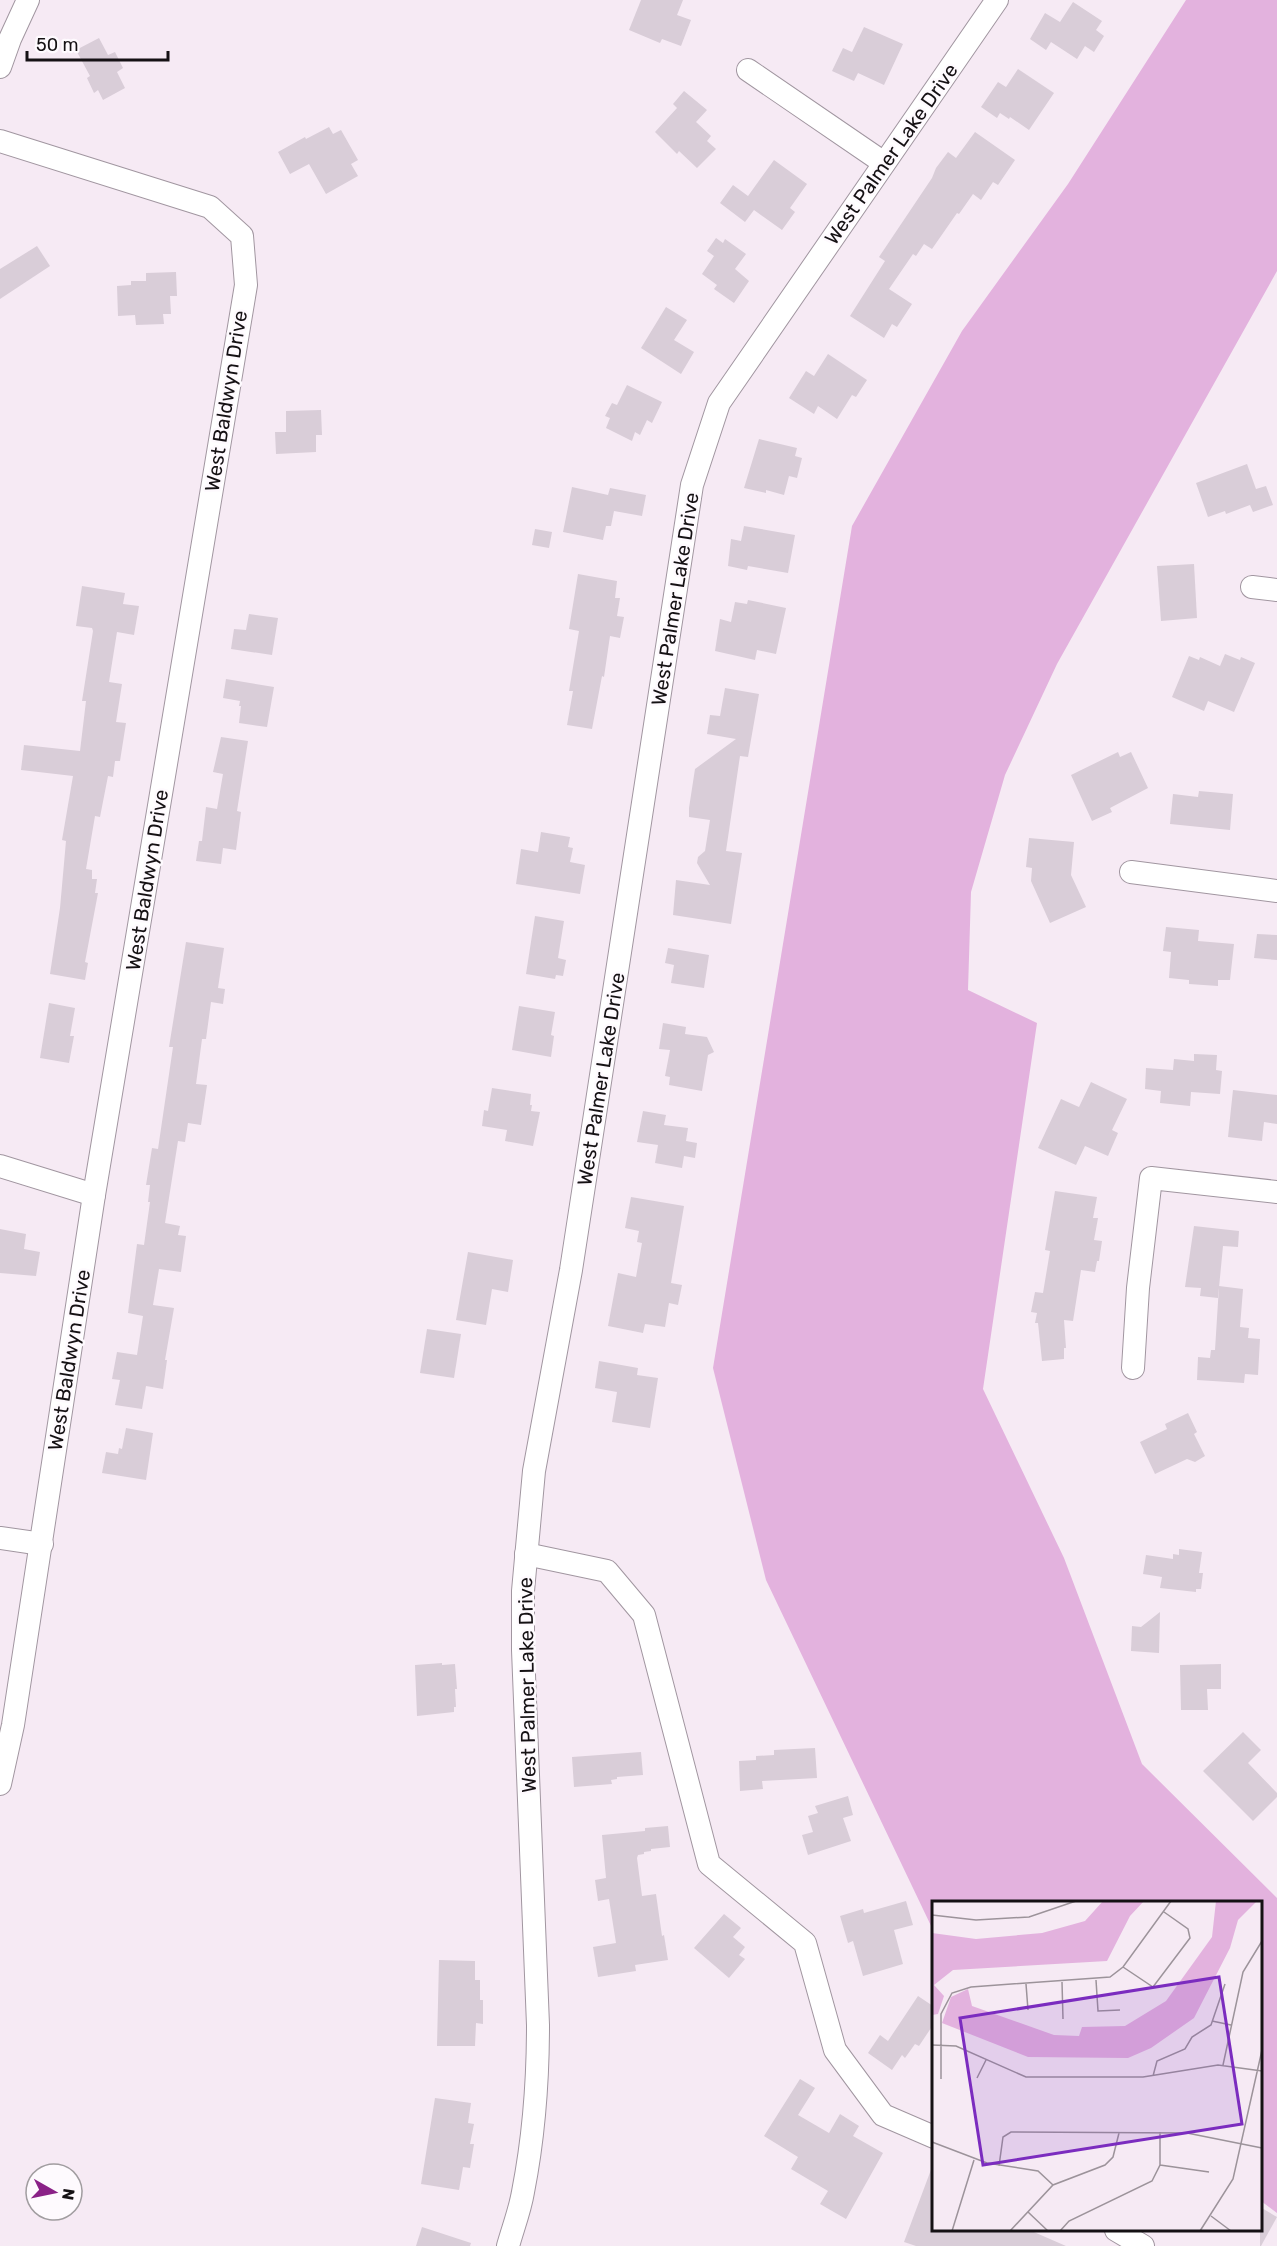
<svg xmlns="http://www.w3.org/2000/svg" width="1277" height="2246" font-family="Rubik,sans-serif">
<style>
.green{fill:#e3b2de}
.building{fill:#d9cdd8}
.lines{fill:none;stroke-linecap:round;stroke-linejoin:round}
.minor-casing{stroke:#a196a0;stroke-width:24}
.minor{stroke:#fff;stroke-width:22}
.labels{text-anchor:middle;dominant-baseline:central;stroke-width:5;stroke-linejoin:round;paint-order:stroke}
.street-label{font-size:20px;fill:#151114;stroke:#fefafe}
.inset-road{fill:none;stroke:#9c939a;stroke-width:1.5}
.view{fill:#7b2cbf;fill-opacity:0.15;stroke:#7b2cbf;stroke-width:3}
.inset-edge{fill:none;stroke:#151114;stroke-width:3}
</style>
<rect width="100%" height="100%" fill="#f6eaf4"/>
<polygon class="green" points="1186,0 1277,0 1277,271 1057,664 1005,775 971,892 968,990 1037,1023 983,1389 1064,1558 1142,1764 1277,1898 1277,2213 1261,2201 1260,1902 934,1902 933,1930 766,1580 713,1368 852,526 962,331 1068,184"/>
<g class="building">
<polygon points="641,0 683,0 677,15 691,20 681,46 662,39 660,43 629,30"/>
<polygon points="1073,2 1102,21 1096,30 1104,36 1094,52 1085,46 1077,59 1051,42 1046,50 1030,39 1045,13 1060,22"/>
<polygon points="864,27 903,44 884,85 858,73 854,81 832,71 843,48 852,52"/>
<polygon points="99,38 108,55 115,52 123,68 117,72 125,88 103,100 98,90 94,93 87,78 90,76 76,50"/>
<polygon points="1018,69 1054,93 1029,130 1010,117 1009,119 1000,113 997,118 981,107 998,82 1006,87"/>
<polygon points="684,91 707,110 696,122 711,136 707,141 716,149 697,168 679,151 677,154 655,132 677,108 673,104"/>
<polygon points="329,127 333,134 341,130 358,160 351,164 358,176 326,194 309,164 290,174 278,152 305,137 306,139"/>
<polygon points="975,132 1015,160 998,185 993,182 981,200 973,194 959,214 957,213 932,249 924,244 916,256 913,254 889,289 912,304 897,327 892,324 884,338 850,316 885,261 879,257 932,178 936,168 948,152 956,158"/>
<polygon points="774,160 807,184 790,208 795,212 782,230 754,210 745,222 720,203 733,185 748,196"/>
<polygon points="716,238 723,243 725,239 746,254 735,269 749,281 734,303 714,289 717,285 702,274 714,256 707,251"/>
<polygon points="37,246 50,266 0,299 0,269"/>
<polygon points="176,272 177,296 170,296 171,314 163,314 164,324 136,325 135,315 118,316 117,286 131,285 131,281 146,281 146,273"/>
<polygon points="666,307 687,320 674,340 694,352 681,374 641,348"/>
<polygon points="828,354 867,380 856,397 852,395 837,419 818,406 814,414 789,398 806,371 814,376"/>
<polygon points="627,385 662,402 652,423 647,420 640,435 635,432 632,441 606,428 610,418 605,416 612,403 617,405"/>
<polygon points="321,410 322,435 316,435 316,452 276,454 275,432 286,432 286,411"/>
<polygon points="759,439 797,448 795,456 802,458 797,478 789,476 784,495 766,490 766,493 744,488"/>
<polygon points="1247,464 1256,489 1266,486 1273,505 1253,512 1250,505 1226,514 1225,511 1208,517 1196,483"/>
<polygon points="572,487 608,495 610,488 646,495 642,516 614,511 611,526 606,526 603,540 563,532"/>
<polygon points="744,526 795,535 788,573 748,566 747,570 728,566 731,539 741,541"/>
<polygon points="535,529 552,532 549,548 532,545"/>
<polygon points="1194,564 1197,618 1161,621 1157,566"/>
<polygon points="578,574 617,581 615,598 620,598 617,616 624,617 620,638 610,636 604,677 602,676 592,729 567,725 573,691 569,691 579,631 569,629"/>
<polygon points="82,586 125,593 123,604 139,606 134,635 117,632 109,682 122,684 116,722 126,723 120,761 115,761 113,777 108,776 100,817 95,816 86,869 92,870 92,879 97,879 95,893 98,893 85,962 88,963 85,980 50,974 60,908 66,841 62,840 73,776 21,770 24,745 80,751 86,701 82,701 93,631 92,628 76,626"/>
<polygon points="748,600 786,608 776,654 757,650 755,660 715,651 720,619 731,622 735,602 747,604"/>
<polygon points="249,614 278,618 272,655 231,649 234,629 246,630"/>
<polygon points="1225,654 1240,660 1241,657 1255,663 1234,712 1208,701 1204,711 1172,697 1189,656 1199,660 1200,657 1220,666"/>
<polygon points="226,679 274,687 267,727 239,723 241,706 239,706 240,701 223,698"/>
<polygon points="725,688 759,694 748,757 740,756 726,851 742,853 731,924 673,915 676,880 710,885 697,863 698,857 705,851 710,820 689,817 689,808 695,769 736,739 707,734 710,715 720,716"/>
<polygon points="221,737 248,741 237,811 241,812 236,850 223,848 221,864 196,861 199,841 202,841 206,807 217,809 223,774 213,772"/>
<polygon points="1118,752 1120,757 1131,752 1148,788 1110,808 1112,812 1092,821 1071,775"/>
<polygon points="1199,791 1233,794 1230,830 1170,824 1173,794 1198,797"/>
<polygon points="541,832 570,837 568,847 573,848 570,862 585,865 580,894 516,884 521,849 538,852"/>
<polygon points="1029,838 1074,842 1071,875 1086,907 1050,923 1031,881 1032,868 1026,867"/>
<polygon points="535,916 564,921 558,958 566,960 563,976 556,975 555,979 526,974"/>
<polygon points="1166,927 1199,930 1198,941 1234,944 1230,980 1218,980 1218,986 1189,984 1189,980 1169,978 1171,952 1163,951"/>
<polygon points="1257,934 1277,935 1277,960 1254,958"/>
<polygon points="186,942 224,948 218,988 225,989 223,1004 211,1002 206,1039 202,1039 196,1084 207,1085 201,1125 188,1123 185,1142 178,1141 165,1223 180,1226 178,1235 186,1236 181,1272 159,1269 153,1305 174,1308 165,1360 167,1360 163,1389 146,1386 142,1409 115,1405 120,1380 112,1379 117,1352 137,1355 143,1316 128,1313 137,1244 144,1245 150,1202 148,1202 150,1185 146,1185 152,1148 158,1149 173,1047 169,1047"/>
<polygon points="668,948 709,955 704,988 671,983 674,965 665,963"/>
<polygon points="49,1003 75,1008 70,1036 74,1036 69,1063 40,1058"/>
<polygon points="519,1006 555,1012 551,1035 554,1036 551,1057 512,1050"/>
<polygon points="663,1023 686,1027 685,1034 707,1037 714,1052 708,1055 702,1091 669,1085 670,1077 665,1076 670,1050 659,1049"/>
<polygon points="1194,1054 1217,1055 1216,1070 1222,1071 1220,1094 1191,1092 1190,1106 1160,1103 1161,1091 1145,1089 1146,1068 1173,1070 1174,1059 1194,1061"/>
<polygon points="1091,1082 1127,1099 1112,1130 1118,1133 1108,1156 1085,1146 1076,1165 1038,1148 1061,1099 1079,1107"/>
<polygon points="492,1088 531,1094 530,1105 532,1105 531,1111 540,1112 533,1146 505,1141 507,1130 482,1126 484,1110 488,1111"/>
<polygon points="1233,1090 1277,1095 1277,1124 1264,1122 1262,1141 1228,1137"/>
<polygon points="643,1111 666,1115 664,1125 688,1128 686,1141 697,1143 695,1158 684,1156 682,1168 655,1163 658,1145 637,1142"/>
<polygon points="1055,1191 1097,1197 1093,1218 1098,1218 1094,1240 1102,1241 1099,1261 1097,1261 1095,1272 1081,1270 1073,1321 1064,1320 1066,1348 1064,1348 1064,1359 1042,1361 1038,1323 1035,1323 1037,1313 1031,1312 1035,1292 1043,1293 1050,1251 1045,1250"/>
<polygon points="631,1197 684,1206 671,1283 682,1285 678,1305 669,1303 665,1327 645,1324 643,1333 608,1326 618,1273 636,1277 642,1243 637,1242 639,1231 625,1228"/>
<polygon points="1194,1226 1239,1231 1238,1247 1223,1246 1218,1298 1200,1296 1201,1288 1185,1287"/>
<polygon points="0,1229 26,1234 24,1249 40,1252 36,1276 0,1273"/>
<polygon points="468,1252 513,1260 508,1292 492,1289 486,1325 456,1320"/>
<polygon points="1219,1286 1243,1289 1240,1327 1249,1328 1248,1338 1260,1339 1258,1375 1245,1374 1244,1383 1197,1380 1198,1357 1210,1358 1211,1350 1215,1350"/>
<polygon points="427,1329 461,1334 454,1378 420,1373"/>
<polygon points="599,1361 638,1368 637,1375 658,1378 650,1428 612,1422 617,1392 595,1388"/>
<polygon points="1188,1413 1197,1432 1194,1434 1205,1456 1195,1462 1187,1459 1155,1474 1140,1442 1167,1429 1165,1424"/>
<polygon points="126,1428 153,1433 146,1480 102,1473 106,1452 118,1454 119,1448 122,1449"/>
<polygon points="1179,1549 1202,1552 1199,1573 1203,1573 1201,1589 1196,1589 1196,1592 1160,1588 1162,1577 1143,1574 1146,1555 1173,1559 1173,1554 1179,1555"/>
<polygon points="1160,1612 1159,1653 1131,1651 1132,1626 1141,1627"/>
<polygon points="442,1663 442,1665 455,1664 457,1689 455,1689 456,1707 454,1707 454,1712 417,1716 415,1665"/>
<polygon points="1221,1664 1221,1689 1207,1689 1208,1710 1181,1710 1180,1665"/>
<polygon points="1243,1732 1261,1750 1248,1763 1277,1793 1277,1797 1253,1821 1203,1771"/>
<polygon points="815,1748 817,1778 762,1781 763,1789 740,1791 739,1761 756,1760 756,1756 774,1755 774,1750"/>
<polygon points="641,1752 643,1775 617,1777 617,1779 611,1780 612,1784 574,1787 572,1757"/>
<polygon points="848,1796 853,1815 843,1818 851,1841 808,1855 802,1835 813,1832 808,1816 818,1813 815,1806"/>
<polygon points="668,1826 670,1847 651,1849 651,1851 644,1852 644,1854 638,1855 637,1858 642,1896 656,1894 662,1936 664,1935 668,1960 635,1965 636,1971 598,1977 593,1947 616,1943 609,1899 598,1901 595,1880 606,1878 602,1835 645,1831 645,1828"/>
<polygon points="906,1901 913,1925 894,1930 903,1964 863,1976 853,1941 848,1943 840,1916 863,1909 864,1913"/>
<polygon points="724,1914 741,1928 733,1937 745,1947 739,1955 745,1959 729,1978 694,1948"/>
<polygon points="439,1960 475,1961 475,1980 480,1980 480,2000 483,2000 483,2024 476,2023 475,2046 437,2046"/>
<polygon points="918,1996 933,2006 933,2025 919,2046 915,2044 905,2058 902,2055 892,2070 868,2053 880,2035 888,2041"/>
<polygon points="800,2079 815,2088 798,2115 829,2133 840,2114 859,2126 853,2136 883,2153 846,2219 820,2204 828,2191 791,2169 798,2157 764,2136"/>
<polygon points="435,2098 471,2103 468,2123 474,2124 470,2144 474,2144 470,2168 463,2167 459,2190 421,2184"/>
<polygon points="932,2167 933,2167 933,2229 1027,2229 1066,2246 916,2246 904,2242"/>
<polygon points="1260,2207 1277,2217 1261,2246 1260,2246"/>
<polygon points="422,2227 471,2243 470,2246 416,2246"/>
</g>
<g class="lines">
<defs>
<g id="minor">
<polyline points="0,67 10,39 28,0"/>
<polyline points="748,70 884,163"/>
<polyline points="0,141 210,207 242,236 246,285 94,1195 13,1725 0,1784"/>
<polyline points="1252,587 1277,590"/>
<polyline points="1131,872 1277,891"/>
<polyline points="0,1166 94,1195"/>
<polyline points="1133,1368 1138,1288 1151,1178 1277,1192"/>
<polyline points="0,1538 42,1544"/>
<polyline points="526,1554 607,1571 644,1615 709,1864 805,1943 835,2050 883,2115 934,2137"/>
<polyline points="1116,2230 1143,2246"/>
<path d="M508,2246c5,-18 12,-36 15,-54 11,-56 15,-111 15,-167l-15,-375v-59l11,-120 37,-201 121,-785 27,-82 278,-403"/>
</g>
</defs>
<use href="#minor" class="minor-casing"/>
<use href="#minor" class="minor"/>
</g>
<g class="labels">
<g class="street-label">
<text transform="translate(891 154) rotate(-55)">West Palmer Lake Drive</text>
<text transform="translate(226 401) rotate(-81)">West Baldwyn Drive</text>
<text transform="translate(675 599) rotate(-81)">West Palmer Lake Drive</text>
<text transform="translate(147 880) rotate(-81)">West Baldwyn Drive</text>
<text transform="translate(601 1079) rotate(-81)">West Palmer Lake Drive</text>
<text transform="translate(69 1360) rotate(-81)">West Baldwyn Drive</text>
<text transform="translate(527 1685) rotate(-91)">West Palmer Lake Drive</text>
</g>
</g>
<g transform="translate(932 1901)">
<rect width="330" height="330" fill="#f6eaf4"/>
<path d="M171,0h41l-14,15 -23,45 -154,9 -19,15 10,11 -6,18 -6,1v-82l44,6 66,-6 43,-12zM284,0h41l-19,19 -8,28 -36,70 -43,30 -23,10 -100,-1 -86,-34 9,-26 17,-8 4,17 82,29 25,1 3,-9 43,-1 41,-25 46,-64z" fill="#e3b2de"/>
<path class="inset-road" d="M0,14l44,5 53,-3 47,-16M191,66l30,20 37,-49 -2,-9 -24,-17M164,79l2,31 22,-1M130,81l1,37M94,83l2,26M280,120l19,4M0,144l24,1 70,31h117l75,-12 44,6M291,164l20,-93 19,-31M221,175l4,-15 28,-12 7,-12 19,-12 14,-41M45,177l9,-18M9,178v-65l11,-21 19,-6 139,-10 13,-10 48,-66M0,241l55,21 51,8 15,14M228,264l49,7M67,265l4,-29 8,-5 176,1 75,15M96,311l20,19M279,315l20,15M20,330l22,-71M78,330l43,-46 52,-20 8,-8 6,-24M128,330l9,-10 83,-40 8,-16v-33M268,330l33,-52 29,-129"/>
<path class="view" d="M287,76l23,147 -259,41 -23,-147z"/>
<rect width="330" height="330" class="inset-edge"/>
</g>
<g transform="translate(54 2192) rotate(99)"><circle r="28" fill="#fefafe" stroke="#a19da0" stroke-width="1.5"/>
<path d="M0-4.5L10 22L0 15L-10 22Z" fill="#8a2187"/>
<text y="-9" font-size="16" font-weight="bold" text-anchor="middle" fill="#151114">N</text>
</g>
<path d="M27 51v9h141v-9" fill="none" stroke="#151114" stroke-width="3"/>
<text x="36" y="51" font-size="18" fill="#151114" stroke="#fefafe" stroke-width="4.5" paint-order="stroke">50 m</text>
</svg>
